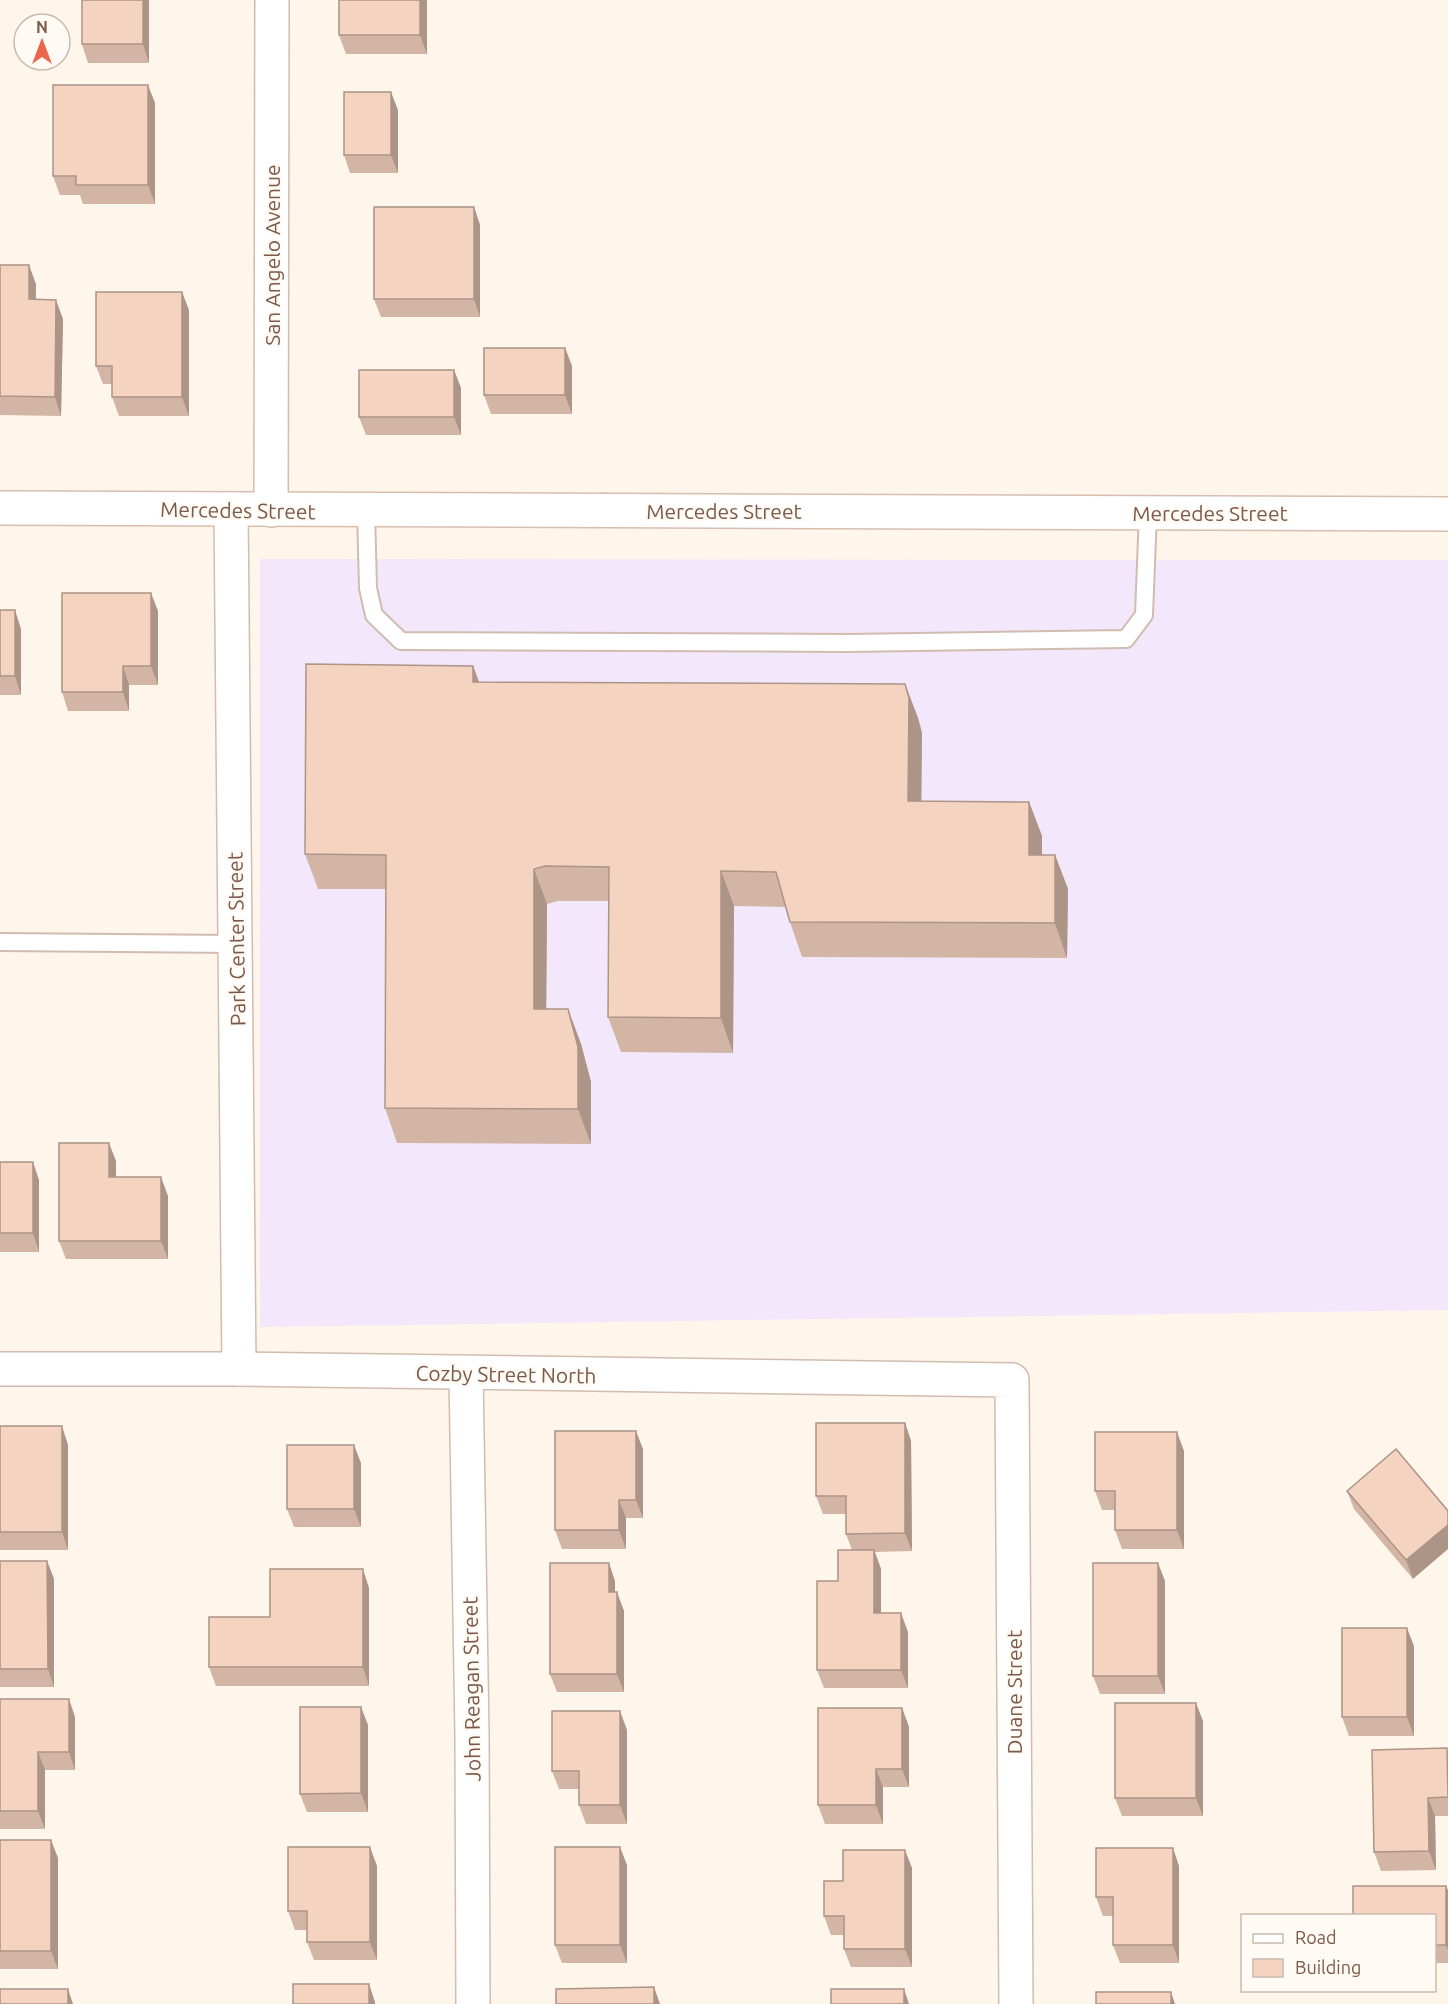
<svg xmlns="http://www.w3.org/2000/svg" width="1448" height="2004" font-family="Ubuntu,sans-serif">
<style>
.education{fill:#f2e7fb}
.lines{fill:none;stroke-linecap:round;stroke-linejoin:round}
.lane-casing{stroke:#d2bcaf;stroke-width:20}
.street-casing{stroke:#d2bcaf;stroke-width:36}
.secondary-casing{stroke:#d7beaf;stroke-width:36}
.lane{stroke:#fff;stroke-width:16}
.street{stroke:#fff;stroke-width:33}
.secondary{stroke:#fff;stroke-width:33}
.wall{fill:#d3b5a6}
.shaded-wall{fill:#ac9487}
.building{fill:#f5d3c1;stroke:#ac9487;stroke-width:1.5}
.labels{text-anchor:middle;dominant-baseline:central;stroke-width:4.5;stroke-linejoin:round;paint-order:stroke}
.street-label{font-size:21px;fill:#7b5a4b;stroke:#fffaf3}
</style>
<rect width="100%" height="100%" fill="#fef5eb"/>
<polygon class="education" points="260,559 1448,560 1448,1310 260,1327"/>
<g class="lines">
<defs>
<g id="lane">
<polyline points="366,511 368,588 374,615 401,641 848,643 1126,639 1144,615 1148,512"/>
<polyline points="0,942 236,944"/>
</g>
<g id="street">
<polyline points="231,509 239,1369"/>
<polyline points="271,510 272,0"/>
<polyline points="0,1369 239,1369 1012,1380 1016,2004"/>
<polyline points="466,1373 472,1734 473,2004"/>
</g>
<polyline id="secondary" points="0,508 1448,514"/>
</defs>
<use href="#lane" class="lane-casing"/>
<use href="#street" class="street-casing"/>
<use href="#secondary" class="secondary-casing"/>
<use href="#lane" class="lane"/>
<use href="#street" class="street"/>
<use href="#secondary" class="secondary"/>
</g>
<g class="wall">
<polygon points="149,0 149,63 88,63 82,44"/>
<polygon points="427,0 427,54 346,54 339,35"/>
<polygon points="155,103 155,204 83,204 80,195 60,195 53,176"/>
<polygon points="398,110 398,173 350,173 344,155"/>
<polygon points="474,207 480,225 480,317 381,317 374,299"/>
<polygon points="0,265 36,284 36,300 63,319 61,416 0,415"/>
<polygon points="189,310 189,416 119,416 112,397 112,384 103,384 96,366"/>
<polygon points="565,348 572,366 572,414 491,414 484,395"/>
<polygon points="454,370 461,388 461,435 366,435 359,417"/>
<polygon points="0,610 21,629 21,695 0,695"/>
<polygon points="158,611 158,685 129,685 129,711 68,711 62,692"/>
<polygon points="473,666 479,682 905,684 918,718 922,733 921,801 1029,802 1042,836 1042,855 1055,855 1068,889 1067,958 802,957 790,922 786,907 734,906 733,1053 621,1052 608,1017 608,901 558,901 547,904 546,1009 568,1009 581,1044 591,1082 591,1144 397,1143 385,1108 386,889 318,889 305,854"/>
<polygon points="116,1161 116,1177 168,1196 168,1259 66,1259 59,1241"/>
<polygon points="0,1162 39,1180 39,1252 0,1252"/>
<polygon points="905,1423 911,1441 912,1551 875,1552 881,1569 881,1613 908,1632 908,1688 824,1688 817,1670 838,1581 852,1550 846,1534 846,1514 823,1514 816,1496"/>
<polygon points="0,1426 68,1445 68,1550 0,1550"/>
<polygon points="643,1449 643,1518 626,1518 626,1549 562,1549 555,1530"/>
<polygon points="1184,1451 1184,1549 1122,1549 1115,1530 1115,1510 1102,1510 1095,1491"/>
<polygon points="361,1463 361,1527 294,1527 287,1509"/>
<polygon points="1347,1491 1448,1511 1413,1579 1354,1509"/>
<polygon points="0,1561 47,1561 54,1579 54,1687 0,1687"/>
<polygon points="615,1581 615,1592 624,1611 624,1692 557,1692 550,1674"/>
<polygon points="1165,1581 1165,1694 1100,1694 1093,1676"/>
<polygon points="369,1588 369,1686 216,1686 209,1667 270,1617"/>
<polygon points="1414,1646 1414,1736 1349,1736 1342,1717"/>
<polygon points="0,1699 75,1717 75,1770 45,1770 45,1829 0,1829"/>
<polygon points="902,1708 909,1727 909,1787 883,1787 883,1824 825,1824 818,1805"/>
<polygon points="1203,1721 1203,1816 1122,1816 1115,1798"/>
<polygon points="368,1725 368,1812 307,1812 300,1794"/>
<polygon points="627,1730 627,1824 586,1824 579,1805 579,1789 559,1789 552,1771"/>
<polygon points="1448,1750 1448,1816 1435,1816 1436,1870 1381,1871 1374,1852"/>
<polygon points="0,1840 58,1858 58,1969 0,1969"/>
<polygon points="627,1865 627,1963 562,1963 555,1945"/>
<polygon points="377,1866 377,1960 314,1960 307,1942 307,1930 295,1930 288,1911"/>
<polygon points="1179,1866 1179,1963 1120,1963 1113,1945 1113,1916 1103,1916 1096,1897"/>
<polygon points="912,1868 912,1967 851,1967 844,1949 844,1935 831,1935 824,1916 843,1881"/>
<polygon points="1448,1890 1448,1963 1434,1963 1434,1916"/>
<rect x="1360" y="1990" width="65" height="2"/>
</g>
<g class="shaded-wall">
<polygon points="143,0 149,0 149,63 143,44"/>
<polygon points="420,0 427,0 427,54 420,35"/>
<polygon points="148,85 155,103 155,204 148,185"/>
<polygon points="391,92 398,110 398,173 391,155"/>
<polygon points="474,207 480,225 480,317 474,299"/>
<polygon points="29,265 36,284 35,318 29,299"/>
<polygon points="182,292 189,310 189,416 182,397"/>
<polygon points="56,300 63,319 61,416 55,397"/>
<polygon points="565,348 572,366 572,414 565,395"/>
<polygon points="454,370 461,388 461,435 454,417"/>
<polygon points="151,593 158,611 158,685 151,666"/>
<polygon points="15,610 21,629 21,695 15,676"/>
<polygon points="123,666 129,685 129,711 123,692"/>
<polygon points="473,666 486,701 473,682"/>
<polygon points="905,684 918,718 922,733 921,836 908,801"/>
<polygon points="1029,802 1042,836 1042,889 1029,855"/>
<polygon points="1055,855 1068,889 1067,958 1055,923"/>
<polygon points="534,869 547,904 546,1044 534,1009"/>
<polygon points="721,871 734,906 733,1053 721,1018"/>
<polygon points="568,1009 581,1044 591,1082 591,1144 578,1109"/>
<polygon points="109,1143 116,1161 116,1196 109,1177"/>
<polygon points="33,1162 39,1180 39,1252 33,1233"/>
<polygon points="161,1177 168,1196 168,1259 161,1241"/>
<polygon points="905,1423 911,1441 912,1551 905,1533"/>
<polygon points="62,1426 68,1445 68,1550 62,1532"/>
<polygon points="636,1431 643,1449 643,1518 636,1500"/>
<polygon points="1177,1432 1184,1451 1184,1549 1177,1530"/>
<polygon points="354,1445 361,1463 361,1527 354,1509"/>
<polygon points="619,1500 626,1518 626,1549 619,1530"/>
<polygon points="1448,1525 1448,1549 1413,1579 1406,1560"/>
<polygon points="874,1550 881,1569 881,1632 874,1613"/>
<polygon points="47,1561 54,1579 54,1687 48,1669"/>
<polygon points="609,1563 615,1581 615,1611 609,1592"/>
<polygon points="1158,1563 1165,1581 1165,1694 1158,1676"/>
<polygon points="363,1569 369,1588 369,1686 363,1667"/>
<polygon points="617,1592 624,1611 624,1692 617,1674"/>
<polygon points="901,1613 908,1632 908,1688 901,1670"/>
<polygon points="1407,1628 1414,1646 1414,1736 1407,1717"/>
<polygon points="69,1699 75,1717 75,1770 69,1752"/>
<polygon points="1196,1703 1203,1721 1203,1816 1196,1798"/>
<polygon points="361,1707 368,1725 368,1812 361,1793"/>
<polygon points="902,1708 909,1727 909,1787 902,1769"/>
<polygon points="620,1711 627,1730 627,1824 620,1805"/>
<polygon points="38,1752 45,1770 45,1829 38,1811"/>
<polygon points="876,1769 883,1787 883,1824 876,1805"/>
<polygon points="1428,1798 1435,1816 1436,1870 1429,1851"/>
<polygon points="51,1840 58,1858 58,1969 51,1951"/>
<polygon points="370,1847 377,1866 377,1960 370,1942"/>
<polygon points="620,1847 627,1865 627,1963 620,1945"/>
<polygon points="1173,1848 1179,1866 1179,1963 1173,1945"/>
<polygon points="905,1850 912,1868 912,1967 905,1949"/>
<polygon points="1446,1886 1448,1890 1448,1950 1446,1945"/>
<polygon points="369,1984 375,2002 375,2004 369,2004"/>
<polygon points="654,1987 660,2004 654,2004"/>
<polygon points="68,1989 73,2004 68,2004"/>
<polygon points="904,1989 909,2004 904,2004"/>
<polygon points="1171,1992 1175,2004 1171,2004"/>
</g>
<g class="building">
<rect x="82" y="0" width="61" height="44"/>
<rect x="339" y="0" width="81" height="35"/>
<polygon points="53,85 148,85 148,185 76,185 76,176 53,176"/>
<rect x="344" y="92" width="47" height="63"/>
<rect x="374" y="207" width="100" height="92"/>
<polygon points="0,265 29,265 29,299 56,300 55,397 0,396"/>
<polygon points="96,292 182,292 182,397 112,397 112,366 96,366"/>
<rect x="484" y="348" width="81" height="47"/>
<rect x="359" y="370" width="95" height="47"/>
<polygon points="62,593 151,593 151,666 123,666 123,692 62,692"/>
<rect x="0" y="610" width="15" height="66"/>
<polygon points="306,664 473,666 473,682 905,684 909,698 908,801 1029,802 1029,855 1055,855 1055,923 790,922 776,872 721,871 721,1018 608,1017 609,867 545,866 534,869 534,1009 568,1009 578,1047 578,1109 385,1108 386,855 305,854"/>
<polygon points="59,1143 109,1143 109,1177 161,1177 161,1241 59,1241"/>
<rect x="0" y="1162" width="33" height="71"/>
<polygon points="816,1423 905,1423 905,1533 846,1534 846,1496 816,1496"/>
<rect x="0" y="1426" width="62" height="106"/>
<polygon points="555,1431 636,1431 636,1500 619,1500 619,1530 555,1530"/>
<polygon points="1095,1432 1177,1432 1177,1530 1115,1530 1115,1491 1095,1491"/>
<rect x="287" y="1445" width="67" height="64"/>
<polygon points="1396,1449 1448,1511 1448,1525 1406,1560 1347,1491"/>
<polygon points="838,1550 874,1550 874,1613 901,1613 901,1670 817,1670 817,1581 838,1581"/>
<polygon points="0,1561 47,1561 48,1669 0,1669"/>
<polygon points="550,1563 609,1563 609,1592 617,1592 617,1674 550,1674"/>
<rect x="1093" y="1563" width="65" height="113"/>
<polygon points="270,1569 363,1569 363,1667 209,1667 209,1617 270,1617"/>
<rect x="1342" y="1628" width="65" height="89"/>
<polygon points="0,1699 69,1699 69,1752 38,1752 38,1811 0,1811"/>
<rect x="1115" y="1703" width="81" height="95"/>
<polygon points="300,1707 361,1707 361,1793 300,1794"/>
<polygon points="818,1708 902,1708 902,1769 876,1769 876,1805 818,1805"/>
<polygon points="552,1711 620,1711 620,1805 579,1805 579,1771 552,1771"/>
<polygon points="1447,1748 1448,1797 1428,1798 1429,1851 1374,1852 1372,1750"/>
<rect x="0" y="1840" width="51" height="111"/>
<polygon points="288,1847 370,1847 370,1942 307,1942 307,1911 288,1911"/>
<rect x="555" y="1847" width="65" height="98"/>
<polygon points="1096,1848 1173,1848 1173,1945 1113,1945 1113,1897 1096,1897"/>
<polygon points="843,1850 905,1850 905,1949 844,1949 844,1916 824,1916 824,1881 843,1881"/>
<polygon points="1353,1886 1446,1886 1446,1945 1434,1945 1434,1916 1353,1916"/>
<rect x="293" y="1984" width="76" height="20"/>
<polygon points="654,1987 654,2004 556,2004 556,1989"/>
<rect x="0" y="1989" width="68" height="15"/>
<rect x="831" y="1989" width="73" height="15"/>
<rect x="1096" y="1992" width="75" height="12"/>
</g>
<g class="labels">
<g class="street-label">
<text transform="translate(272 255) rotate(-90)">San Angelo Avenue</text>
<text transform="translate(238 510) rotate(1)">Mercedes Street</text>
<text x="724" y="511">Mercedes Street</text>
<text x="1210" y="513">Mercedes Street</text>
<text transform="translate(236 939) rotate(-91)">Park Center Street</text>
<text transform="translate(506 1374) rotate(1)">Cozby Street North</text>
<text transform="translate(471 1689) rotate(-91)">John Reagan Street</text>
<text transform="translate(1014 1692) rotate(-90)">Duane Street</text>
</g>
</g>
<rect x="1241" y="1914" width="195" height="78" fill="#fffaf3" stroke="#cabab0" stroke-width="1.5"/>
<rect x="1253" y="1934" width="30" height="9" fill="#ffffff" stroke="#cabab0" stroke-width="1.5"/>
<text x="1295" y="1944" font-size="18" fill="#7b5a4b">Road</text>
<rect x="1253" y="1959" width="30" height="18" fill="#f5d3c1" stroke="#cabab0" stroke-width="1.5"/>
<text x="1295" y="1974" font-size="18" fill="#7b5a4b">Building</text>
<g transform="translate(42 42)"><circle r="28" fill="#fffaf3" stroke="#cabab0" stroke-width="1.5"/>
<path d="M0-4.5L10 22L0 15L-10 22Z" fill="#ec664c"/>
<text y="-9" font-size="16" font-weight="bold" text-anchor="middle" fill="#7b5a4b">N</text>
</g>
</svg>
